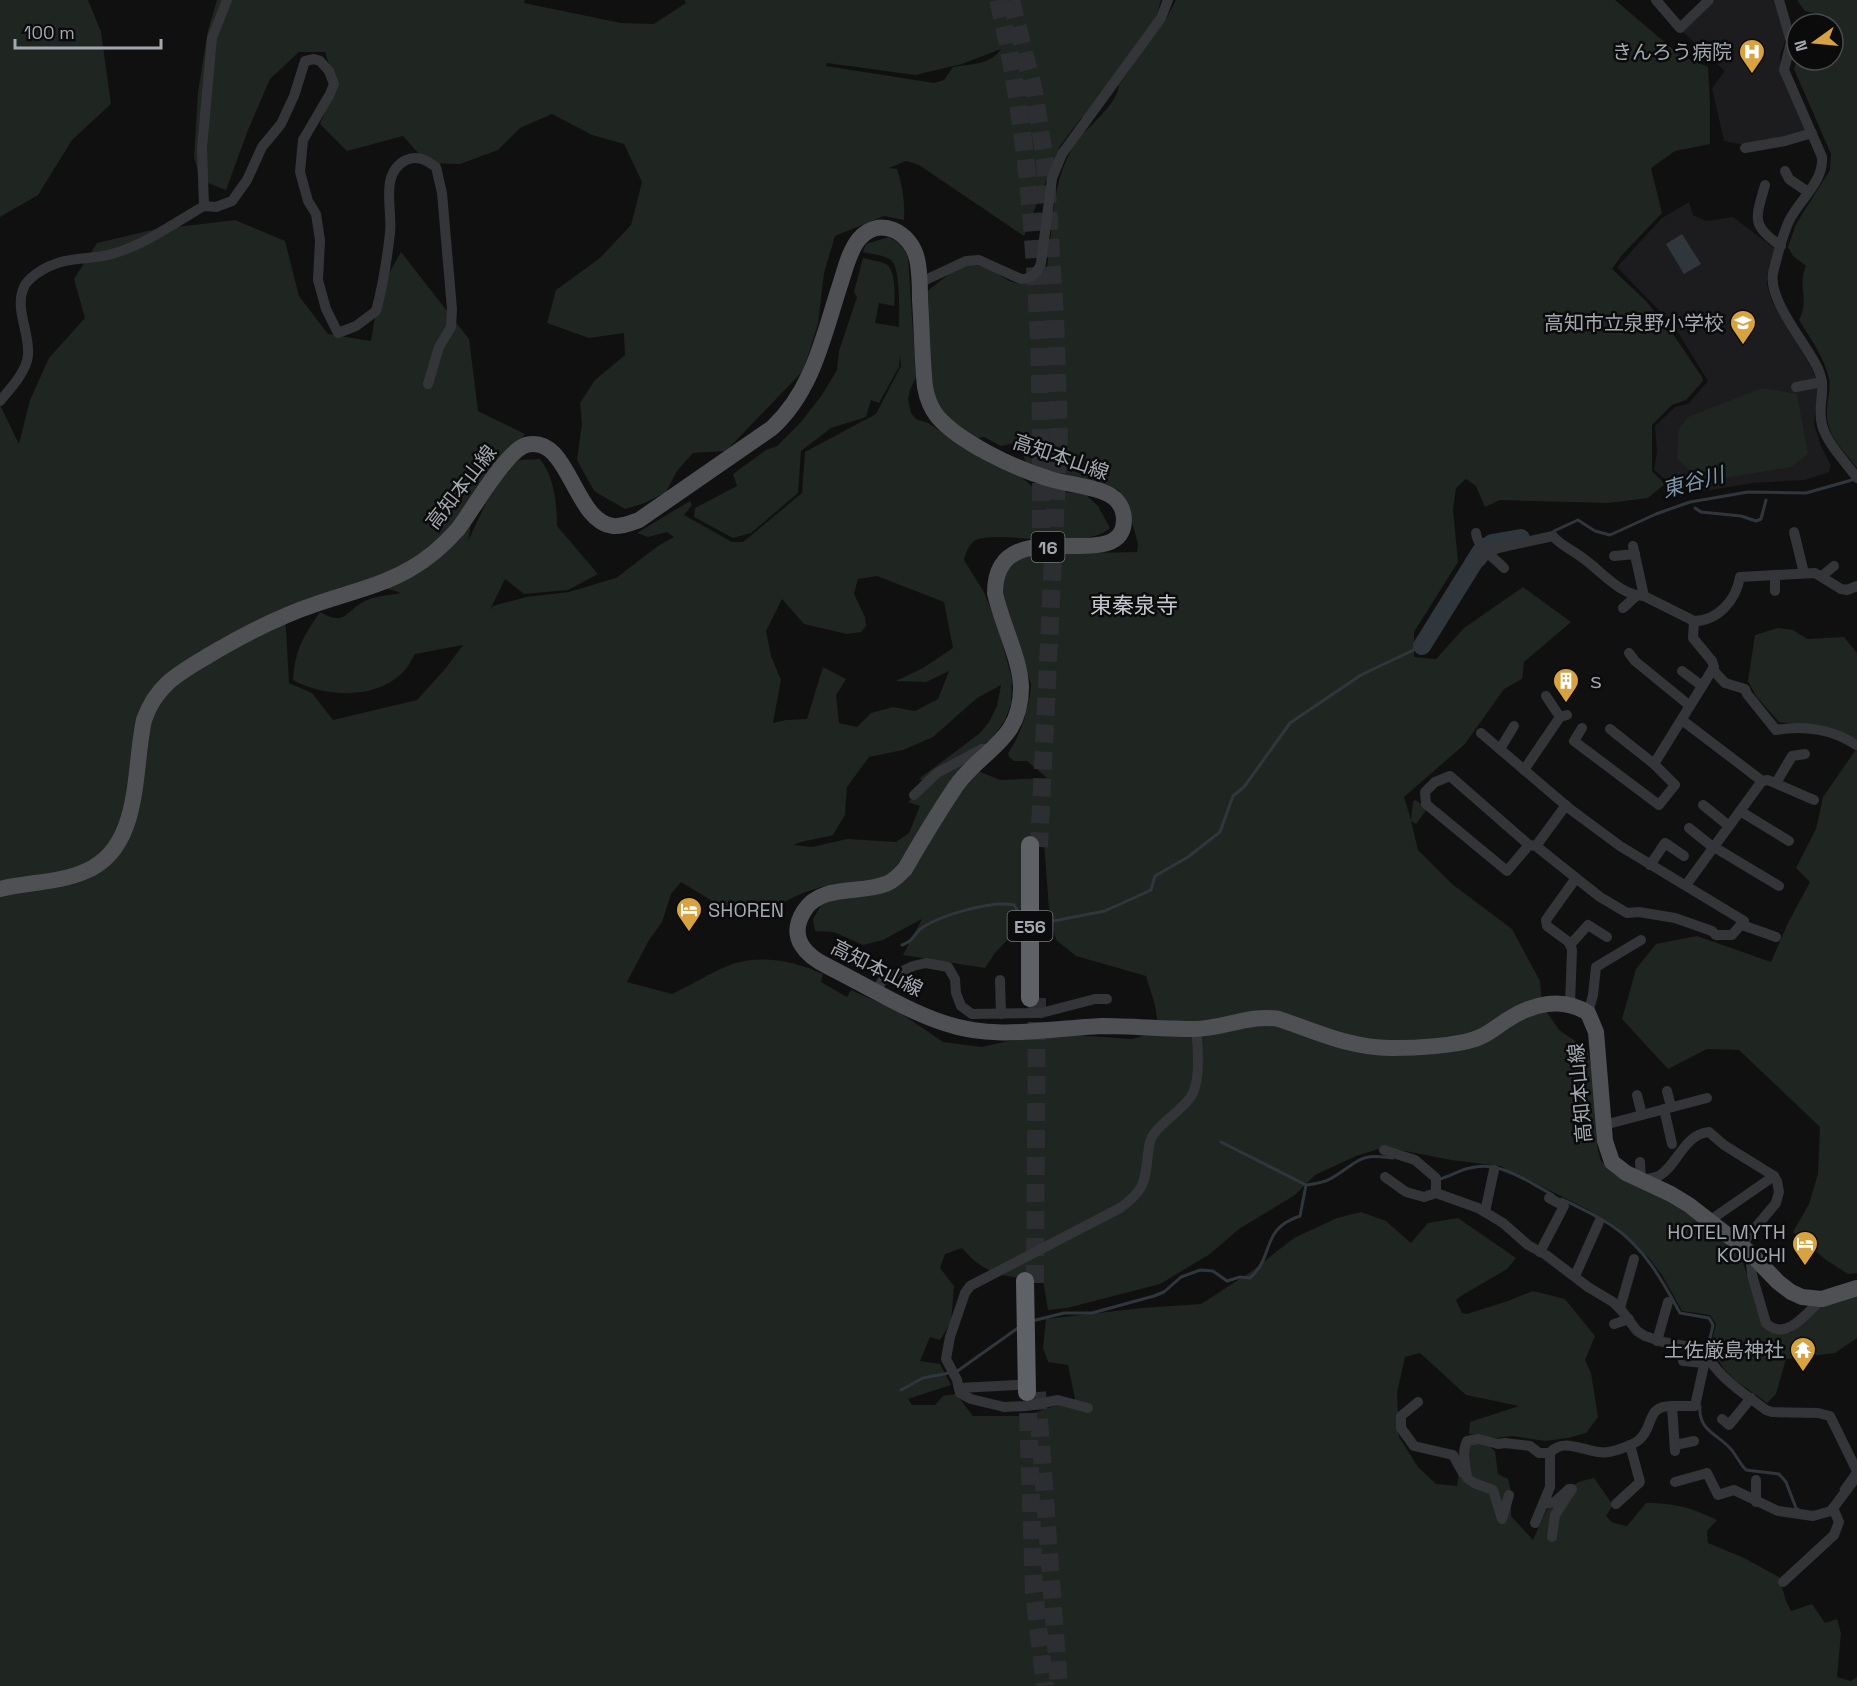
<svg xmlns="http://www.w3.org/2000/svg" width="1857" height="1686" font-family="'Space Grotesk','Noto Sans JP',sans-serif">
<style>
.built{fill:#1c1c1e}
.green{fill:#1f2520;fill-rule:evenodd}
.water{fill:#30373c}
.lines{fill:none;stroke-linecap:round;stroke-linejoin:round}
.stream{stroke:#30373c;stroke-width:3}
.river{stroke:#30373c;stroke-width:18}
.highway-tunnel{stroke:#2d2e31;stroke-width:18;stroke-dasharray:18 9;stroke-linecap:butt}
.street{stroke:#343538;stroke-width:10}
.primary{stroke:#4e5054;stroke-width:16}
.highway{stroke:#5e6166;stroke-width:18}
.labels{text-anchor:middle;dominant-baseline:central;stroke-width:5;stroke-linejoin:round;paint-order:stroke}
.shield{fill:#0b0b0c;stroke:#75797f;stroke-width:1.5}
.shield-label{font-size:18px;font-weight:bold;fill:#a3a8b0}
.poi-label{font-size:20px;fill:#a3a8b0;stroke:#0b0b0c;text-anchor:end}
.street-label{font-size:20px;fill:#a3a8b0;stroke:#0b0b0c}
.water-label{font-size:21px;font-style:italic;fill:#7e95a8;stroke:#0b0b0c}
.quarter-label{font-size:22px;fill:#c4c6cd;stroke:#0b0b0c}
</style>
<rect width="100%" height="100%" fill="#101011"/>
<g class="built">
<polygon points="1715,0 1774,0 1786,39 1780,55 1782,78 1805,130 1783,138 1744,145 1724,141 1712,88 1725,71 1683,32"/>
<polygon points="1689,202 1693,215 1706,221 1733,217 1775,249 1767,275 1767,285 1772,302 1811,367 1815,376 1818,391 1814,424 1821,446 1831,466 1829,472 1805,480 1752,483 1704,491 1687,477 1668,482 1654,470 1657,451 1655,426 1675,407 1688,404 1708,381 1674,326 1617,267 1662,218"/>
</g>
<g class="green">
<polygon points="0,0 88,0 101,32 111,104 72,140 38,195 0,217"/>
<path d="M217,0h308l-1,3 97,20 33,1 32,-21 -2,-3h477l-5,18 -71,100 -3,-1 -22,29 -36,90 -105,-71 -13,-4 -17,7 8,1c6,17 8,34 7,51l-20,-4 -49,20 -11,37 -6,51 -15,47 -77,80 -33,2 -16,18 -11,21 -21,11 -20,6 -31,-18 -17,-31 5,-36 -2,-21 15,-23 30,-25 -1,-22 -35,5 -42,-15 9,-33 44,-32 31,-33 11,-43 -18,-38 -32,-9 -40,-21 -32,14 -22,22 -38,14 -33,-1 -24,-27 -56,15 -27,-27 16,-38 -11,-34h-26l-29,27 -22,51 -22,60 -26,-10 -6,-23 4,-65 10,-62zM1001,49c-10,16 -31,15 -48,18l-9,13 -10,3 -108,-17 1,-3 88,12 47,-11z"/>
<path d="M1176,0h439l66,56 27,11 2,36v41l-35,7 -24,17 11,45 -40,42 -10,14 33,31 28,34 29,43 1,4 -17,19 -14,5 -20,20v46l13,13 -17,14 -40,5 -108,-3 -15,7 -9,-21 -10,-7 -10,9 -3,21 5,53 -44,70v25l22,2 28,-31 59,-41 48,35 -47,40 -2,17 -18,10 -39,55 -61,53 7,23 2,-19 3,-1 11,9 -11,15 -5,-3 7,29 34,34 60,45 28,52 2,24 17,25 28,19 7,30 3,67 4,15 13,11 53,27 46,34 29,26 21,68 19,7 10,-2 26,-25 39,-12v43l-22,15 -49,6 -10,35 -9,9 -31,-22 -12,-12 -14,-21 6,-24 -6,-9 -28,-4 -20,-36 -13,-17 -36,-34 -26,-15 -87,-43 -49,-6 -66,-13 -29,9 -41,19 -20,20 -56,34 -29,25 -50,30 -93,24 -19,2 -5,-30c-37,-4 -55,-2 -81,-32l-17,6 -5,14 14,18 -3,36 -11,18 -10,-3 -10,24 20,3 11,21 -43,14 4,6h23l8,-9 13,-2 17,22h52l50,-17 -7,-34 -20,-3 -5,-14 3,-29 96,-11 59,-4 51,-33 42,-33 43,-20 24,-6 25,9 25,22 17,-20 30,-5 58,40 -9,11 -46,27 -5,4 6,13 5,1 41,-13 25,-10 32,8 30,37 -10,24 6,13 7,44 -12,16 -18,5 -23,3 -33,-5 -16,2 -27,-4 1,-12 49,-16 -53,-11 -46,-42 -15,4 -8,36 2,44 19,30 18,17 21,2 4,-29 8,-13c10,-2 18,0 26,7l3,23 10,5 3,12v25l22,24 13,-29 32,-29 16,-4 19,27 -7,11 7,7 14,3 19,-23c29,0 46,5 71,17l-10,11 1,12 36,15 35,19 7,24 5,10 21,-7 13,19 12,-4 4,14 -4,44 14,4 6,-4v9h-1857v-1281l19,39 11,-44 19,-42 36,-40 -11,-39 23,-36 55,-13 83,-10 50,21 14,55 29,38 43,7 8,-50 22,-39 68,87 9,72 47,23 -15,17 -38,68 -4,22 18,-38 21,-32 12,-11 21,-1c14,17 17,45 17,67l41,48 -30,16 -44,4 -19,-15 -15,31 3,-4 33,-9 43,-5 47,-14 42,-32 16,-9 -7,-5 -19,5 -11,-4 53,-32 2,4 -8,10 48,27h11l59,-49 3,-41 71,-38 25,-48 -1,-11 -1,12 -20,36 -8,-3 -5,17 -35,11 -30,23 -3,42 -47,40 -18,5 -39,-21 1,-9 42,-22 -4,-12 33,-24 11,-4 24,-24 21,-27 15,-25 2,-19 18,-54 -3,-5 9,-34c7,2 17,3 23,6 10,6 9,32 8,42l-15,-3 -4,20 24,4c0,-14 2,-59 -8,-67 -7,-5 -20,-6 -28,-8l3,-8 23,-7c10,5 15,10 19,21l8,119 -6,13 -2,9 3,14 5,6 12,4 51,33 40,19 16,14 50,5 13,12 12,22c-20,19 -83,9 -111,9 -7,0 -16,0 -23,3 -7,4 -10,12 -12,20l20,32 17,44 11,44 -1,24 -6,16 -13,19 -68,42 -5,-2 61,-46 9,-11 8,-16 4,-21 -24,13 -44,39 -30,13 -34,7 -22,30 -2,28 -12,20c-9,3 -34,6 -39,10l18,2 35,-8 49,3 13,-9 11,-27 -12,-4 27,-25 43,-23 -77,110c-5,3 -10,9 -15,12 -16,8 -37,6 -55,9 -25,5 -48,15 -67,32l-50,-15 -33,-20 -10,12 -9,28 -13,18 -22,42 45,12c18,-8 46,-26 64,-31 30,-8 60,-1 87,11l-2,8 26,15 4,-7 45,20 47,32 39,5 35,-8 43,-5 72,5 27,-8 -4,-26 -9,-29 -70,-20 -20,-16 -7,-31 -5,-67 -23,-1v67l-8,26 -18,19 -10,15 -82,-13 19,-36 -39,21 -20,5 -29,-13 -19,-1 -2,-12 10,-17 56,-8 87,-112 12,-11 22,9 47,-2 -20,-17h-13l-5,-4 -1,-4c13,-18 22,-47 23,-69l-29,-87v-21l18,-18 19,-4 98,-2 1,-8 -12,-44 -8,-10 -11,-5 -30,-6 -50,-15 -9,-19 -4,-2 -13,3 -17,-9 -8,1c-13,-9 -31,-20 -39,-34 -12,-22 -9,-85 -11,-112 12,-8 29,-26 44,-27 33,-1 40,37 76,7 9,-47 3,-92 32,-132 12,-16 39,-35 41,-55l41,-60 5,-4zM877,576l67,26 9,46 -30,20 -27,13 30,1 23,-11 -11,28 -23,12 -22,-4 -22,6 -14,14 -18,-4 -3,-28 10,-16 -23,-12 -16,52 -21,1 -13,3 8,-43 -10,-24 -5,-25 16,-32 22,25 43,10 14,-2 5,-6 -1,-9 -11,-23 4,-15zM374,585l27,8c-11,2 -28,3 -38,9 -19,11 -18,24 -43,10 -17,25 -25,38 -27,68 31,17 81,20 108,-6 6,-5 10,-13 14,-20l48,-9 -18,24 -28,31 -84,20 -21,-27 -23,-10 -4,-72z"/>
<path d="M1797,0h60v468c-11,-15 -30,-32 -30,-52 -1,-12 4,-25 2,-37 -4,-21 -19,-41 -30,-59 11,-20 -2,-34 7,-54l-13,-10 -5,-9 8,-23 34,-54 1,-16 -37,-85 3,-9h36v-36h-13l-5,-11 -10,-2z"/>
<polygon points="1762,388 1797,394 1808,454 1791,467 1701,482 1677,458 1679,429 1688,417"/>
<polygon points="1778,628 1793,630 1807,639 1844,637 1857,653 1857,741 1804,725 1779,722 1756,696 1748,681 1755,635"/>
<polygon points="1857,748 1857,1273 1848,1274 1826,1260 1793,1232 1809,1204 1818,1174 1820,1127 1739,1050 1707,1049 1668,1069 1622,1019 1636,969 1656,944 1697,936 1771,962 1788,923 1810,882 1796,868 1816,829 1823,797"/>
</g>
<polygon class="water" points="1682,234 1701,264 1684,274 1666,244"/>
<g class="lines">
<g class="stream">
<polyline points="1695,508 1701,512 1741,516 1756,521 1761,519 1766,500"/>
<polyline points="1554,531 1578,520 1595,531 1610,535 1656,514 1690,502 1748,492 1806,493 1852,480"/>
<polyline points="1037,921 1048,922 1105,911 1151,890 1155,876 1188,857 1220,832 1233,796 1244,787 1290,723 1361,675 1422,646"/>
<path d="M902,945c13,-4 11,-12 21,-18 19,-12 69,-27 91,-22l8,13"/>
<polyline points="1221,1142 1306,1185"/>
<path d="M1440,1179c10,-3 20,-9 30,-11 30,-8 58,14 83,27"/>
<path d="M1562,1199c16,8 34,16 49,26 33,22 51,55 69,88l29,5 4,7 -5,22"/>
<path d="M1032,1321l32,-8h28l62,-17 10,-4 17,-15 19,-7 13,1 14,10 13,-4 10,1c25,-22 10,-49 50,-62l6,-31c8,-1 17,-2 24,-6 27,-15 27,-27 63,-21"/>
<polyline points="956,1372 1018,1328"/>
<polyline points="901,1390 923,1378 949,1373"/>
<path d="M1700,1406c-2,23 15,27 29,41 7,7 10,16 17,23l33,4 7,8 10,26 3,2"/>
<polyline points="1841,1489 1853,1472"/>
</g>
<polyline class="river" points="1422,646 1481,551 1492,543 1521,538"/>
<g class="highway-tunnel">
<path d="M998,0c27,113 36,227 41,343 2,73 3,146 1,219"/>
<polyline points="1011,0 1034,91 1045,161 1055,315 1059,438 1039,847"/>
<polyline points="1035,1283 1037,998"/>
<polyline points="1037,1392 1059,1686"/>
<polyline points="1028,1413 1034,1592 1045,1686"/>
</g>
<g class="street">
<polyline points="1656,0 1680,28 1709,0"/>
<path d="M1779,0l12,42 -7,28 38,87c2,25 -23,43 -33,64 -7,15 -12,36 -16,52 -5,26 30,67 42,90 15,26 1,39 7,62 5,19 24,37 35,53"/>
<polyline points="1745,148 1785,141 1812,133"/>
<polyline points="1785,171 1789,179 1808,192"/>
<path d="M1765,185c-9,33 -15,40 16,61"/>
<polyline points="204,206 202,148 212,38 227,0"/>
<path d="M919,283l47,-22 13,-1 42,19c11,0 17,-7 20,-16l11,-85 10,-24 99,-136 7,-18"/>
<polyline points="1796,387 1822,382"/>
<path d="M0,401c10,-12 27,-30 28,-46 2,-23 -14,-46 -4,-68 2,-5 8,-10 12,-13 27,-20 51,-12 79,-21 31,-9 61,-31 89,-47l12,1 16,-6 15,-21 15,-33 19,-23 13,-28 11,-35 9,-2 6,2 9,10 5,13 -4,10 -27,46 -3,32 8,29 8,13 4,26 -2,40 8,29 12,24 18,-7 20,-15c7,-25 11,-52 14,-78 3,-24 -11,-59 16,-73 12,-5 20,0 30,7l6,26 10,116 -1,18 -12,20 -11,37"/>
<polyline points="1794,532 1804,573"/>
<path d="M1476,533c2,16 18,24 28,35"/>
<polyline points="1633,546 1644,596 1694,621"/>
<polyline points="1614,556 1635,554"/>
<path d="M1480,562l7,-9 11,-5 55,-12c7,9 18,13 27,20 20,13 38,39 64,40"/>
<polyline points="1775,575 1775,591"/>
<polyline points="1822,576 1834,566"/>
<polyline points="1623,608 1636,596"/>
<polyline points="1629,653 1635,661 1690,706"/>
<path d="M1713,670l12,13 20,6 2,5 29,36c27,-5 57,-1 80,15"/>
<polyline points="1682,671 1702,686"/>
<polyline points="1546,696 1560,717"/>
<polyline points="1682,720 1762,781 1686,885"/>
<path d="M1582,728l-8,13 85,64 16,-20 -21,-21 60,-97 -2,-6 -19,-23 1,-17c24,0 42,-21 46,-44l75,-4 26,16 6,1 10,-4"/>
<polyline points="1610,729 1654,764"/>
<polyline points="1481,733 1570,809 1620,846 1744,921 1732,935 1716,935 1712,931 1675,918 1639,912 1627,913 1600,897 1576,878 1546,920 1547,926 1570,943 1572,950 1570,1004"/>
<polyline points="1500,749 1514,726"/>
<polyline points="1524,770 1560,717 1567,715"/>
<polyline points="1762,781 1768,780 1814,800"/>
<polyline points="1776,783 1792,756 1805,754"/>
<polyline points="914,795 937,773 982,749 990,748"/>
<polyline points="1566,805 1536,846 1576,878"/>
<polyline points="1703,805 1729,826"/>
<polyline points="1740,811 1789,841"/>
<polyline points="1689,828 1709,844 1779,886"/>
<polyline points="1529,845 1507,871 1426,804 1425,792 1435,782 1450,776 1529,845 1536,846"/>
<polyline points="1650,865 1665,843 1684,856"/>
<polyline points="1742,925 1776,937"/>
<polyline points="1570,945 1588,925 1607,937"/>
<polyline points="1000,980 1001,1014"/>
<polyline points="876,991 882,981 913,966 926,963 948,967 955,979 956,993 961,1006 972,1014 1041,1013 1095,999 1107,999"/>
<polyline points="1588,1013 1593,995 1596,967 1641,940"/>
<polyline points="1667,1091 1671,1107"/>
<polyline points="1637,1095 1642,1115"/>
<polyline points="1664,1109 1672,1144"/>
<polyline points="1604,1125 1707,1098"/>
<polyline points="1384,1150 1415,1160 1436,1178 1436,1193"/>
<path d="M1640,1162l1,18c5,-1 13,-2 18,-4 18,-10 25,-42 50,-44l15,13 50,31 3,5 2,11 -3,11 -30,36 -2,10"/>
<path d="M1385,1177l21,15 18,5 12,-4 42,15 25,15 25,22 18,10 42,32 25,15 9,9 15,20 8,5 18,6 38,7c8,10 15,21 24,29 12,12 28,22 41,32l6,2 46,1 12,3 27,55"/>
<polyline points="1485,1212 1494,1170"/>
<polyline points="1709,1221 1774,1176"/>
<polyline points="1540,1252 1564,1206 1549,1198"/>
<path d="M1755,1258l-4,5 1,12 14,48c20,20 41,-11 56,-24"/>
<polyline points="1575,1276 1599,1222"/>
<polyline points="1620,1308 1634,1259"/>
<polyline points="1614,1324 1629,1319"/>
<polyline points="1657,1341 1668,1302"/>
<polyline points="1683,1361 1704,1363"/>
<polyline points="959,1388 1017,1385"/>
<polyline points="1418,1402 1401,1416 1401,1428 1414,1446 1453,1455 1463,1473"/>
<path d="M1088,1408l-30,-8 -32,6 -22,1 -33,-8 -11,-6 -3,-13 -11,-21 4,-22 15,-44 5,-7 150,-78c24,-17 25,-25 28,-54 1,-7 1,-13 5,-19 10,-14 26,-23 37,-37 11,-14 8,-51 6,-69"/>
<polyline points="1722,1419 1729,1425 1751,1398"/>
<polyline points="1675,1445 1694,1441"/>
<polyline points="1675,1451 1672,1406 1695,1406 1706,1356"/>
<polyline points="1675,1482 1707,1473 1718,1495 1734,1490 1778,1511 1813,1516 1831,1511 1857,1476"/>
<path d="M1509,1495l-7,24 -9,-29 -19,-7 -7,-5c-1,-13 -6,-24 0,-37l12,-2 19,5 7,-1 25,3 9,7h11"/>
<polyline points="1756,1502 1756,1480"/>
<polyline points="1616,1504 1640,1482 1630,1445"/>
<polyline points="1535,1523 1543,1504"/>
<path d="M1552,1537l3,-22 17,-26h-3l-14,13 -12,2 7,-17v-34c12,-16 34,-2 49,-1 6,1 12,0 18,-2 8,-3 16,-5 22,-10 16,-14 6,-34 33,-34"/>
<polyline points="1783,1582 1834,1535 1839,1522 1833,1508"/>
</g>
<path class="primary" d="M0,889c28,-7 59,-6 86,-18 56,-24 47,-101 58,-151 12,-34 33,-46 62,-63 35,-21 71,-40 110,-53 31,-11 65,-18 94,-35 18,-10 34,-24 48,-40 14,-18 48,-78 68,-84 43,-12 47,76 87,81 9,1 18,-3 26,-6l133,-92c41,-38 51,-91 68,-143 5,-15 9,-34 19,-46 20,-24 52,-7 58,20 3,13 3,27 3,41 2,29 2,58 5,87 2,11 5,20 12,29 22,26 77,52 110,62 20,7 42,7 61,16 10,5 16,15 16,26 -1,59 -129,-14 -129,73 6,29 25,65 26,93 1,55 -39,63 -65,100 -18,27 -35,55 -51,83 -5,5 -10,11 -17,14 -26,12 -67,0 -84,28 -17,27 2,45 25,56 36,18 78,44 115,56 51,18 106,5 158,3 31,0 61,3 92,3 29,0 55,-15 85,-10 38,13 74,30 115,29 21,0 61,-2 81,-9 13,-4 21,-12 32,-19 24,-16 55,-24 81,-7l8,19 9,109 7,21 14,11 45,21 18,11 60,47 29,30 13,10 11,5 20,2 35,-11"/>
<g class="highway">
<polyline points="1030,998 1030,845"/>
<polyline points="1025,1281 1027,1392"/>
</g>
</g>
<defs>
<symbol id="hospital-pin" viewBox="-11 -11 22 30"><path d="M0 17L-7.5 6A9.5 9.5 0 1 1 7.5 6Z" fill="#d9a241" stroke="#0b0b0c"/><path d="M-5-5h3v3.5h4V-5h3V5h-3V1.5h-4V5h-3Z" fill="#fff"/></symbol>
<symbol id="school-pin" viewBox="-11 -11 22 30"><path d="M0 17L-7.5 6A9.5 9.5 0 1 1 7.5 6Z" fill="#d9a241" stroke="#0b0b0c"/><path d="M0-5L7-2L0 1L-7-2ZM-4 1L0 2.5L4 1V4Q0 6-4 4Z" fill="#fff"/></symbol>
<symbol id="building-pin" viewBox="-11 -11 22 30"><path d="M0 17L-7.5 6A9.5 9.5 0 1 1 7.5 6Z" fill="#d9a241" stroke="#0b0b0c"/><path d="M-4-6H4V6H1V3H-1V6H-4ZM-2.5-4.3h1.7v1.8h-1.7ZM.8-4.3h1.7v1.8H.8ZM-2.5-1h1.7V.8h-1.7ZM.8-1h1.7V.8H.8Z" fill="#fff"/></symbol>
<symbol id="hotel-pin" viewBox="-11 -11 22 30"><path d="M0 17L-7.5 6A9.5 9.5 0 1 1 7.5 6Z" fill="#d9a241" stroke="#0b0b0c"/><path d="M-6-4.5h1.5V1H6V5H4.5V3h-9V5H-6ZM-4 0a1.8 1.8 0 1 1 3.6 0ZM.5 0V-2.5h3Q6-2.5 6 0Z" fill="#fff"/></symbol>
<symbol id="temple-pin" viewBox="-11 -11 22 30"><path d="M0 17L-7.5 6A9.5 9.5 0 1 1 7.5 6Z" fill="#d9a241" stroke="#0b0b0c"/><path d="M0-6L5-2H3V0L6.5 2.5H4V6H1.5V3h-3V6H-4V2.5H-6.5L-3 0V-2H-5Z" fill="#fff"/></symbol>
</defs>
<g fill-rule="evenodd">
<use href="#hospital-pin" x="1737" y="37" width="30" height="40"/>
<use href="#school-pin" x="1728" y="308" width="30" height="40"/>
<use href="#building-pin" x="1551" y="666" width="30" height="40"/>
<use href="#hotel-pin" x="674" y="895" width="30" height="40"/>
<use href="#hotel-pin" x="1790" y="1229" width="30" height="40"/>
<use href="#temple-pin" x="1788" y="1335" width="30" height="40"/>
</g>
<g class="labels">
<g class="shield">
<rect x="1031.5" y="532" width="33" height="30" rx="4.5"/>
<rect x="1007.5" y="911" width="45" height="30" rx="4.5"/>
</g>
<g class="shield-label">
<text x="1048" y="547">16</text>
<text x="1030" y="926">E56</text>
</g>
<g class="poi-label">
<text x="1732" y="52">きんろう病院</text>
<text x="1724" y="323">高知市立泉野小学校</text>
<text x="1586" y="681" text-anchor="start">ｓ</text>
<text x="708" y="910" text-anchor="start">SHOREN</text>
<text x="1786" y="1232">HOTEL MYTH<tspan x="1786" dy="23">KOUCHI</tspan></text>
<text x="1784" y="1350">土佐厳島神社</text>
</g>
<g class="street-label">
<text transform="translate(1061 457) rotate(19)">高知本山線</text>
<text transform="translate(461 487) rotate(-52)">高知本山線</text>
<text transform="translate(877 968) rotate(27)">高知本山線</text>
<text transform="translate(1580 1093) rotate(-95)">高知本山線</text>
</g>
<g class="water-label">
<text transform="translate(1693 482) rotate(-15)">東谷川</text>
</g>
<g class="quarter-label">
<text x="1134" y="605">東秦泉寺</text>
</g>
</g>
<g transform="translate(1815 42) rotate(255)"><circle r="28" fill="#0b0b0c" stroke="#484a4e" stroke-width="1.5"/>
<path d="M0-4.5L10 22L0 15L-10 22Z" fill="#d9a241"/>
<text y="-9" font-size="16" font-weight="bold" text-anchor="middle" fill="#a3a8b0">N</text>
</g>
<path d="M15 39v9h146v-9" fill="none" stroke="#a3a8b0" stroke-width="3"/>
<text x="24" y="39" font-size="18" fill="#a3a8b0" stroke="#0b0b0c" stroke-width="4.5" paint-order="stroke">100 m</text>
</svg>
